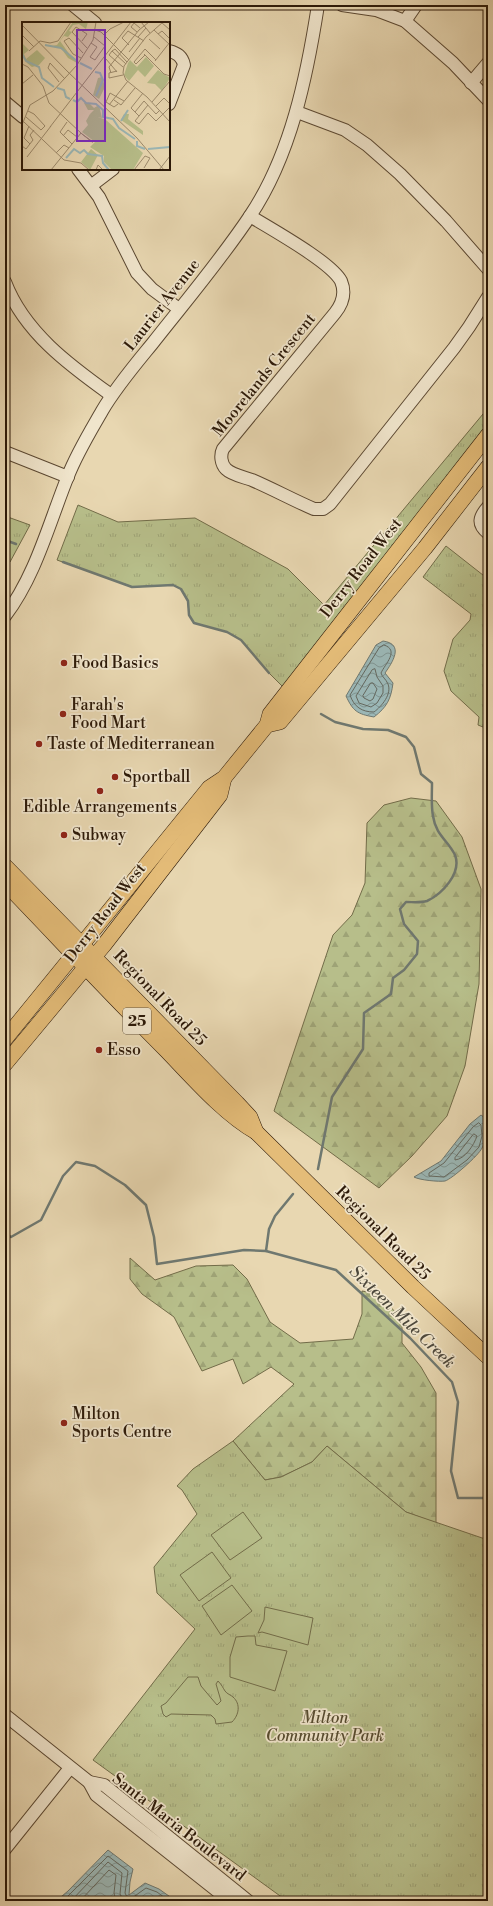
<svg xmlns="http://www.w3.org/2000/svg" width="493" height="1906" font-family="'Libre Bodoni',serif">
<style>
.forest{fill:url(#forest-firs);stroke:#726c49}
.park{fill:url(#park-tufts);stroke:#726c49}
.garden{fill:#b7be8a;stroke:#726c49}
.water{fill:url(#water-waves);stroke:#6f7870}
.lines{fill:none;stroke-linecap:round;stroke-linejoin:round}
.shore{stroke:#64685f;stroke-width:1}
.stream{stroke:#6f7870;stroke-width:2.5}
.minor-casing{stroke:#5b4832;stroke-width:14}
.major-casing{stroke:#2c1908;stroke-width:16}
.minor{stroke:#f0e5cc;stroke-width:12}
.major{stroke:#e4bc78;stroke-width:15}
.poi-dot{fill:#8f2418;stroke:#f0e5cc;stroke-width:1.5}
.labels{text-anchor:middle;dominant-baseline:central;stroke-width:3.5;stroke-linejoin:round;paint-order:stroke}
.shield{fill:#f0e5cc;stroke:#675643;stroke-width:1}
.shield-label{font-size:15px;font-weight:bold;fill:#2c1908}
.street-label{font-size:16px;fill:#2c1908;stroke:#f0e5cc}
.poi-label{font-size:16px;fill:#2c1908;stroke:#f0e5cc;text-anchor:start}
.park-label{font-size:16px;font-style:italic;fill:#564b2f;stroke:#f0e5cc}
.water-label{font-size:17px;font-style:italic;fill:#4d483c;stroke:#f0e5cc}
.inset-river{fill:none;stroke:#9bb7b6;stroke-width:2}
.inset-road{fill:none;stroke:#9d8b6d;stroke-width:1}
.view{fill:#7b2cbf;fill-opacity:0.15;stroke:#7b2cbf;stroke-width:2}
.inset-edge{fill:none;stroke:#2c1908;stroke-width:2}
</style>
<defs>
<pattern id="forest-firs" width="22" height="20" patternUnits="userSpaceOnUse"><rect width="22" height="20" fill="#b7be8a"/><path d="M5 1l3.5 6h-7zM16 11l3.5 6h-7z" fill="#9ea376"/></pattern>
<pattern id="park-tufts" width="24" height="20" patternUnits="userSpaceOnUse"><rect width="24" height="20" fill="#b7be8a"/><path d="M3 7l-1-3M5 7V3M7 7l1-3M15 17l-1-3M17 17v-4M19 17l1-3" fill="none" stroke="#9ea376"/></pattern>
<pattern id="water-waves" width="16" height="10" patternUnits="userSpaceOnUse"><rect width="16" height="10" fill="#9bb7b6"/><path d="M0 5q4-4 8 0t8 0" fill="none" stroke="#7f9492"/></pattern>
</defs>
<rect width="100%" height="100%" fill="#e8d7b1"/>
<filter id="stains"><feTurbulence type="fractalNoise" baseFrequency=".005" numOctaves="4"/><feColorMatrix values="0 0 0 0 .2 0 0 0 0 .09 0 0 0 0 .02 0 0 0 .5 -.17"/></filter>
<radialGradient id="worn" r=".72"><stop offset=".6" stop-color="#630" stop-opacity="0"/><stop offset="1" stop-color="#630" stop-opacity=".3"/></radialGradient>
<g class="forest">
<polygon points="411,798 436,801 462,837 481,889 479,984 465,1066 447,1116 412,1156 379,1188 274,1111 333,935 352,915 365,883 367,823 384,805"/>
<polygon points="130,1258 155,1280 196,1266 233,1265 247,1279 270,1322 300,1343 353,1339 362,1314 362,1291 378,1294 402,1319 402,1343 421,1367 436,1393 436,1523 406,1512 327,1446 312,1462 281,1477 265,1480 233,1441 294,1384 271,1367 243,1384 233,1359 202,1371 174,1317 142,1294 130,1279"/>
</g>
<g class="park">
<polygon points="488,408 488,443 289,693 269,673 241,640 227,632 194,623 189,615 188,601 181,589 173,585 132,587 57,560 78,505 118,522 195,518 288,569 324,605"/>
<polygon points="5,516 30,525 10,562 5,560"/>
<polygon points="446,546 488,579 488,729 478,725 479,717 451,691 444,671 453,639 470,620 471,614 423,577"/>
<polygon points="233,1441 265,1480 281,1477 312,1462 327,1446 406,1512 488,1540 488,1901 287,1901 93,1760 195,1629 157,1593 154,1567 197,1514 182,1490 177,1486 193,1469"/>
</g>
<g class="garden">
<polygon points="243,1512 262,1538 230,1560 211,1535"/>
<polygon points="212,1552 231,1578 199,1601 180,1575"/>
<polygon points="232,1585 252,1611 221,1635 202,1606"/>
<polygon points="265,1607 313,1618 308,1645 262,1632 258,1633 264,1620"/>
<polygon points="248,1636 255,1636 256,1645 287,1651 275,1691 230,1677 230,1657 236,1637"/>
<path d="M188,1677h10l3,9 16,19 4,-4 -5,-17 2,-3c4,4 5,7 7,10 2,3 6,4 8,6 8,7 6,18 -1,25l-16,2 -1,-5 -4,-4 -40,-1 -5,3 -3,-3 -2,-8 5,-3z"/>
</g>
<g class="water">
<path d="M383,641c22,3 9,22 2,32l8,10c-2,16 -6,24 -19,34 -17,-3 -21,-6 -28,-21l30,-51z"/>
<path d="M481,1115l4,3c0,10 3,20 -3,30 -3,7 -30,31 -37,33 -6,1 -26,-1 -31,-4l27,-16 29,-37z"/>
<polygon points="108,1850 133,1869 130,1882 129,1895 145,1883 159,1889 176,1901 56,1901 68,1891"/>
</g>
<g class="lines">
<g class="shore">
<path d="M384,645c16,5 1,19 -3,28 1,4 5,6 7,11 4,10 -6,22 -14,28 -12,0 -20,-5 -24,-17l29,-47z"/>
<polygon points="375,669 377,677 383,686 383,693 377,703 371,707 359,703 356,696 372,670"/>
<polygon points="371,683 373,683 377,689 373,699 370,701 364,698 363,696"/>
<polygon points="479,1123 481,1125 482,1136 479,1147 467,1160 444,1177 429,1176 429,1173 444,1163 473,1127"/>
<path d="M474,1134l3,2c-3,9 -12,23 -22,24v-2z"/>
<polyline points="63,1901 108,1856 128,1871 125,1893 127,1897 132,1898 146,1888 157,1892 169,1901"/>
<polyline points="71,1901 108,1862 122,1873 120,1894 124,1901"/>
<polyline points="80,1901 109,1870 116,1875 114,1893 116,1901"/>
</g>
<g class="stream">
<polyline points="5,540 16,544"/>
<polyline points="63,562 132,587 173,585 181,589 188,601 189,615 194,623 227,632 241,640 269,673"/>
<path d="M318,1169l14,-72 31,-48 1,-36 27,-19 2,-16 11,-8 13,-16 1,-13 -14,-17 -4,-15 6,-7c7,0 14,1 21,-1 15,-7 35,-28 28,-46 -7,-15 -19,-19 -22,-39 -2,-10 -1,-23 -1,-33l-11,-9 -7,-27 -8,-10 -18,-7 -25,-1 -28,-7 -14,-8"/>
<polyline points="5,1233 11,1237 41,1220 63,1176 76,1162 95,1166 125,1185 146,1205 154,1237 157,1264 244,1250 266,1251 336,1270 410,1338 452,1382 458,1402 451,1471 458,1498 488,1498"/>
<polyline points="266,1251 269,1229 275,1216 293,1194"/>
</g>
<defs>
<g id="minor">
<polyline points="73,5 95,23"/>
<polyline points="342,5 376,10 405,21 453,63 488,100"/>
<polyline points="405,21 416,5"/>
<path d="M169,51c8,2 13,5 15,14l-15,39"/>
<polyline points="471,83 488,63"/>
<polyline points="5,102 23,117"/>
<polyline points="297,112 345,130 367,145 400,174 446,221 488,269"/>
<polyline points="78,169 99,197 137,273 152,289 179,309"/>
<polyline points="92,185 113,169"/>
<path d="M250,216c21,13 81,46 91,65 5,12 2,22 -6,32l-112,136c-3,6 -2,15 3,20 6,6 18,8 26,11 21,9 41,20 62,29h9l7,-5 124,-156 15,-21 19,-30"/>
<path d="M5,282c19,50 64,83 106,113"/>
<polyline points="5,452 68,477"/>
<path d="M488,507c-9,10 -11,17 0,26"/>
<path d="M5,616c31,-41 44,-93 63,-140 9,-23 22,-44 34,-65 14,-24 32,-45 50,-67 33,-42 68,-83 98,-128 41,-61 57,-140 68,-211"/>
<polyline points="5,1715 89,1782"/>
<polyline points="5,1849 70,1768"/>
<polyline points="230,1901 96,1795 89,1782 104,1785 248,1901"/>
</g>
<g id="major">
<polyline points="267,725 280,722 425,548 488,467"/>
<polyline points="5,866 237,1103 250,1117 256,1132"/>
<path d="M5,883c54,56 106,112 161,167 26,27 58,64 90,82l157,155 75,70"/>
<polyline points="5,1039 209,788 224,778 267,725 270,714 488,435"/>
<polyline points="5,1064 104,945 220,795 224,778"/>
</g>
</defs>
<use href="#minor" class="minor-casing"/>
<use href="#major" class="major-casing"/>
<use href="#minor" class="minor"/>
<use href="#major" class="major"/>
</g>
<g class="poi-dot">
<circle cx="64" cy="663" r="4"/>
<circle cx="63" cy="714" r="4"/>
<circle cx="39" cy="744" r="4"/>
<circle cx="115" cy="777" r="4"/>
<circle cx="100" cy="791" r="4"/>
<circle cx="64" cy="835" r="4"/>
<circle cx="99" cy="1050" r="4"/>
<circle cx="64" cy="1423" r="4"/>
</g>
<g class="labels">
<rect class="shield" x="123" y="1008" width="28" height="26" rx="3"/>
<g class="shield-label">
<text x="137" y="1021">25</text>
</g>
<g class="street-label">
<text transform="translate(162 305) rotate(-52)">Laurier Avenue</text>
<text transform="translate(264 375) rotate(-51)">Moorelands Crescent</text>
<text transform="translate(361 568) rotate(-52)">Derry Road West</text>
<text transform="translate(105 913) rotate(-52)">Derry Road West</text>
<text transform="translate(160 998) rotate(46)">Regional Road 25</text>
<text transform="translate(383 1233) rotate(45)">Regional Road 25</text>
<text transform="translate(179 1827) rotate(38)">Santa Maria Boulevard</text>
</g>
<g class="poi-label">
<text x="72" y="663">Food Basics</text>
<text x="71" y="705">Farah's<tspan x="71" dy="18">Food Mart</tspan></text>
<text x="47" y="744">Taste of Mediterranean</text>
<text x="123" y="777">Sportball</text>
<text x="100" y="807" text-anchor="middle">Edible Arrangements</text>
<text x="72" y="835">Subway</text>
<text x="107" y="1050">Esso</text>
<text x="72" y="1414">Milton<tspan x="72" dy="18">Sports Centre</tspan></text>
</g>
<g class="park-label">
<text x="325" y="1718">Milton<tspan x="325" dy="18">Community Park</tspan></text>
</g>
<g class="water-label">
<text transform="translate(402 1317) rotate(44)">Sixteen Mile Creek</text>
</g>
</g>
<g transform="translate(22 22)">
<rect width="148" height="148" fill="#e8d7b1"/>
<path d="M0,21l7,7 -5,4 2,5 11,-9 8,8 -6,7 -7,2 -5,-4 -5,-10zM80,55l3,10 -6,12 -6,-4 5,-17zM62,81l6,1 4,4 5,-3 3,13 -10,-2 -2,-2 4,-4h-6zM102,92h5l-1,5 15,12v4l-22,-15zM69,127l7,6 -8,15 -9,-8z" fill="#b7be8a"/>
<path d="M51,0h15l-2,7 -7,-5 -6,1 -4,6 3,1 -4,5 -4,-1 -4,5 10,14 8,6 -1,2 -9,-5 -7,-10 -9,-2 5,-1zM124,35l8,9 -9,11 -7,-7 -9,11 -5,-6 4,-12 2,-3 7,7zM136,48l12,8 -8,13 -7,-7 -8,-1zM68,92l16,6 37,33 -10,17h-21l-8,-8v-6l-14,-9 5,-5 -13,-10 6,-7 -2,-4z" fill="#b7be8a"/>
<path d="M105,129h5v3l1,-3h4v8h-10z" fill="#b7be8a"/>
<path class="inset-river" d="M23,23l16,3 17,14M0,32l4,7 13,6 3,11 12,9M58,41l12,6M73,50l5,1 3,7 -7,16M35,66l7,2 2,7 4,2M51,78l4,2 4,-4 5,5 10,1 7,6v7l10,2 6,9 16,11M99,99l7,-11M115,119v5l8,3M126,127l22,-2M44,136l8,-9 6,4 4,-3 4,4 14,2 1,7 6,7"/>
<path class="inset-road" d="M119,0l9,11M139,0l9,8M141,0l-17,15 -22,29 -1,7 3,7 21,17 23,25M0,3l47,48M73,8l6,2 28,28M132,8l15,14M115,10l-6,-5 3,-4 6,5M136,12l4,-3 8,8M82,13l6,-6 14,-7M1,14l11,11M116,15l8,-9M127,17l11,10M60,19l5,-7 -11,-7 -4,5 15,16M69,21l6,4 -7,10 5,3 10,-14 -11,-9M107,23l-7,-7 6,-7 16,10M7,29l11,-10 10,2 8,-2 13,-19M90,29l-3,4 14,12M90,29l3,-2 12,13M90,29l14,13M107,30l11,-14M122,32l20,20 6,2M123,33l-9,9 -2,-2 11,-13 11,11M59,36l-8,-4 -9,-13 5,-3 14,15M84,37l11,13M133,39l15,-19M0,42l6,3 15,19 6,17 33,31M45,49l70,67 27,32M95,49l-8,2v5l14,-3M89,51l-2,-6 30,-37 10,-8M37,60l-11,-14 2,-5 15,16M0,62l11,-9M92,78l7,5 14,-17M122,79l12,13 4,-4M130,80l18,-21M96,82l-4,3 -8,-5 4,-9 14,8M87,83l19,-24M126,83l-13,16 4,3 9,-11 8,8M134,84l8,-8 6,6M113,90l9,-11M117,94l-8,-8 12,-15M4,95l15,13 4,-4 -11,-12 -6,-3M134,99l14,-14M2,100l40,38 17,3 8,7M45,100l-7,10 12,12M0,103l8,-20 23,-14 24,-26 16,-25 3,-18M7,104l-5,12 6,6M28,105l81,-105M60,112l11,8h-1zM41,114l5,-6 9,7M0,124l4,3 7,-9 -3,-5 4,-5M34,131l8,-8 5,3M5,135l24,-31M29,148l30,-37M74,148l2,-5 5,5M112,148l11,-14 5,2 -6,10M137,148l11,-14"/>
<path class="view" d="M55,8h28v111h-28z"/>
<rect width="148" height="148" class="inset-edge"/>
</g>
<rect width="493" height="1906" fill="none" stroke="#e8d7b1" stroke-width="20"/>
<rect x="6" y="6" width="481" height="1894" fill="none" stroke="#2c1908" stroke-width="2"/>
<rect x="10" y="10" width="473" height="1886" fill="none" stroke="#2c1908"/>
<rect width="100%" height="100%" filter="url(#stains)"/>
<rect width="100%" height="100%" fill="url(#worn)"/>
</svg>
